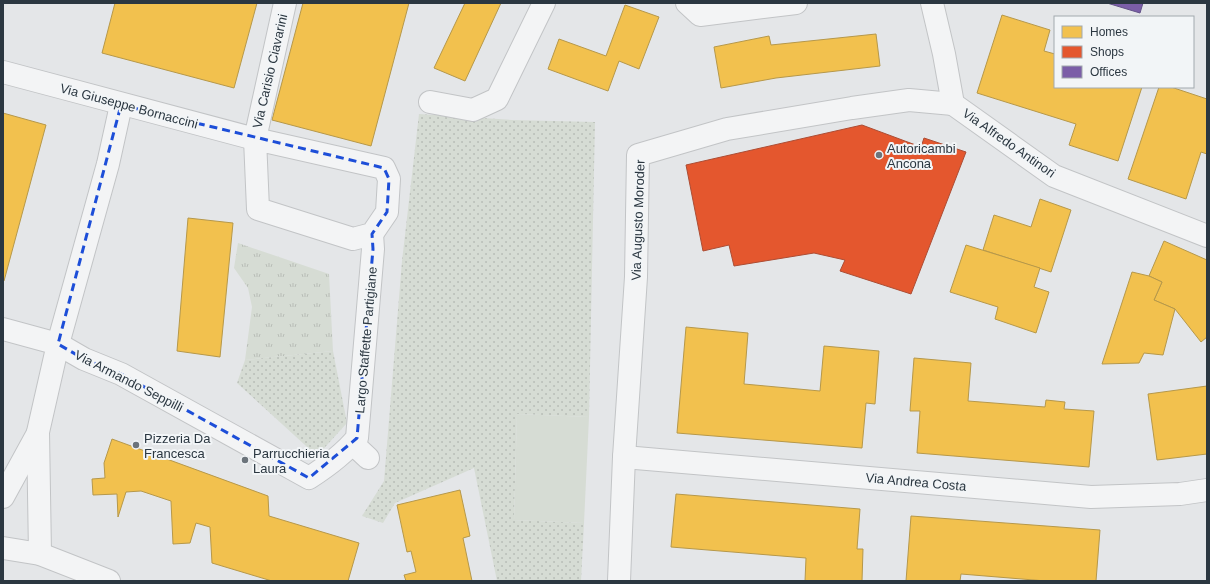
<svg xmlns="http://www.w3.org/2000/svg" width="1210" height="584" font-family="Helvetica,sans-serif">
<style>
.grass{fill:url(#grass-tufts)}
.park{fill:url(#park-dots)}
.pitch{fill:#d6dcd4}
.homes{fill:#f2c14e;stroke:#b6984a}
.shops{fill:#e4572e;stroke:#ac4d34}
.offices{fill:#7b5ea7;stroke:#635288}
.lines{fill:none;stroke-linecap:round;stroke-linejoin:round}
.minor-casing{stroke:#c2c4c6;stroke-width:24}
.minor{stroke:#f3f4f5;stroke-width:22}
.marked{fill:none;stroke:#1d4ed8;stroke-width:3;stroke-dasharray:8 5;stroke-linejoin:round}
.poi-dot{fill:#6c747b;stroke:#f2f5f7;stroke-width:1.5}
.labels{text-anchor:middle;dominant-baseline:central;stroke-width:4;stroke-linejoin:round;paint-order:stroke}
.street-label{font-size:13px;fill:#2b3741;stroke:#f2f5f7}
.poi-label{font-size:13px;fill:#2b3741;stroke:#f2f5f7;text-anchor:start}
</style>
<defs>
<pattern id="grass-tufts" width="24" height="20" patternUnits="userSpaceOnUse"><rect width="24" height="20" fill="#d6dcd4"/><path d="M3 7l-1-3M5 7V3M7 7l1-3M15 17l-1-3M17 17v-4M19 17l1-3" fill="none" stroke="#b8bdb7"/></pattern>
<pattern id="park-dots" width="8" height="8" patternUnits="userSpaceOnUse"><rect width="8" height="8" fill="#d6dcd4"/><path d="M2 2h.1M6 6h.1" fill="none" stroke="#b8bdb7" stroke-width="1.8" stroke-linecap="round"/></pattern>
</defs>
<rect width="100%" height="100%" fill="#e4e6e8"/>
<polygon class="grass" points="238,243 329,274 333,351 245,360 252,307 248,288 234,268"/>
<g class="park">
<polygon points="419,114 512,120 595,122 589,417 517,414 514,520 584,523 581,581 497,581 474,468 395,503 383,523 362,516 384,481 402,261"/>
<polygon points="333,351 347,423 317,456 237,383 245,360"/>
</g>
<polygon class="pitch" points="517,414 589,417 584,523 514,520"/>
<g class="homes">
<polygon points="115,3 257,3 234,88 102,53"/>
<polygon points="303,3 409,3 371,146 272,120"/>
<polygon points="465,3 501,3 465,81 434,68"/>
<polygon points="625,5 659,17 639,69 619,61 608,91 548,69 559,39 606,56"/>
<polygon points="1002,15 1050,30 1044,51 1055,54 1055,87 1142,87 1118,161 1069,145 1076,124 977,93"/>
<polygon points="876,34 880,66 776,78 721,88 714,47 769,36 771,45"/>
<polygon points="1159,87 1171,87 1207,99 1207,154 1201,152 1186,199 1128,179"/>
<polygon points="3,113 46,125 4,281 3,280"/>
<polygon points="1040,199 1071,210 1051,272 983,250 994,215 1031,227"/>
<polygon points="188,218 233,223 220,357 177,351"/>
<polygon points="1164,241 1207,260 1207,337 1201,342 1175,309 1154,300 1162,282 1149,276"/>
<polygon points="966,245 1040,268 1034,287 1049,292 1036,333 995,319 998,307 950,292"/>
<polygon points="1132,272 1149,276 1162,282 1154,300 1175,309 1163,355 1144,353 1139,363 1102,364"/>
<polygon points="686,327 748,333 744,384 820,391 824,346 879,351 875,404 866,403 862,448 677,433"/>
<polygon points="914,358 971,363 968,401 1045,407 1046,400 1065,402 1064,409 1094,411 1089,467 917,453 920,411 910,411"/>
<polygon points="1207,386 1207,454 1157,460 1148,394"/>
<polygon points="112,439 268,496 269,516 359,543 348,581 272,581 212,563 210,527 196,523 190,543 173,544 171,501 141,491 126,492 118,517 117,494 93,495 92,479 105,478 104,463"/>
<polygon points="460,490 470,536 463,538 472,581 406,581 404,575 416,572 411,551 407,552 397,505"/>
<polygon points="676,494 860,509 857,549 863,549 862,581 805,581 806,558 671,547"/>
<polygon points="911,516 1100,530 1096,581 1046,581 961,574 960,581 906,581"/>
</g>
<polygon class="shops" points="862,125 921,147 924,138 966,152 911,294 840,271 845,260 814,253 734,266 729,245 703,251 686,165"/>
<polygon class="offices" points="1107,3 1143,3 1140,13"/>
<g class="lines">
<defs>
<g id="minor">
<polyline points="687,3 700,15 796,3"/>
<polyline points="932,3 944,54 953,104 1054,176 1207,236"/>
<polyline points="3,72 255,139 285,3"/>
<polyline points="430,102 473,110 497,99 544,3"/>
<polygon points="255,139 384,168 389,179 387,212 372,234 353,239 258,209"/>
<path d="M3,329l55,15 26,15 37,15 188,104c17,-11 35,-24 48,-40l16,-189 -1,-15"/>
<polyline points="353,444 368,458"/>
<polyline points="624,457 1091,497 1180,494 1207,490"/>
<polyline points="3,497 38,433"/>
<polyline points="3,548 40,554 109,581"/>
<polyline points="40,554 38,432 58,344 108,164 121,105"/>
<polyline points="619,581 624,457 636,277 638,155 727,129 852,108 909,100 953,104"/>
</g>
</defs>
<use href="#minor" class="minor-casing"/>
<use href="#minor" class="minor"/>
</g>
<path class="marked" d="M121,105l263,63 5,11 -2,33 -15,22 1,15 -16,189 -48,40 -188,-104 -37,-15 -26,-15z"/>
<g class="poi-dot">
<circle cx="879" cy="155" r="4"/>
<circle cx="136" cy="445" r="4"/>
<circle cx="245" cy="460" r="4"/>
</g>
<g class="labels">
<g class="street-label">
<text transform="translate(270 71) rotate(-77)">Via Carisio Ciavarini</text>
<text transform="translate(129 106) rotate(15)">Via Giuseppe Bornaccini</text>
<text transform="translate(1009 143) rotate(35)">Via Alfredo Antinori</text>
<text transform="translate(638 220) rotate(-88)">Via Augusto Moroder</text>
<text transform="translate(366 340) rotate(-85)">Largo Staffette Partigiane</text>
<text transform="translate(129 381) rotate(27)">Via Armando Seppilli</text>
<text transform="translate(916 482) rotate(5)">Via Andrea Costa</text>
</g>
<g class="poi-label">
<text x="887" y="148">Autoricambi<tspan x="887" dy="15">Ancona</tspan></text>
<text x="144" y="438">Pizzeria Da<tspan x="144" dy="15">Francesca</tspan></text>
<text x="253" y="453">Parrucchieria<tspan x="253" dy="15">Laura</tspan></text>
</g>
</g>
<rect width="1210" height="584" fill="none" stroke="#2b3741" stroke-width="8"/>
<rect x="1054" y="16" width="140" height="72" fill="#f2f5f7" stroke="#a2a9ae"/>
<rect x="1062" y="26" width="20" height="12" fill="#f2c14e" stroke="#a2a9ae"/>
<text x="1090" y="36" font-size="12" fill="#2b3741">Homes</text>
<rect x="1062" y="46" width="20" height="12" fill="#e4572e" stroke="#a2a9ae"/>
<text x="1090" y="56" font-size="12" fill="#2b3741">Shops</text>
<rect x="1062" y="66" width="20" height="12" fill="#7b5ea7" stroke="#a2a9ae"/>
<text x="1090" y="76" font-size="12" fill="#2b3741">Offices</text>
</svg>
